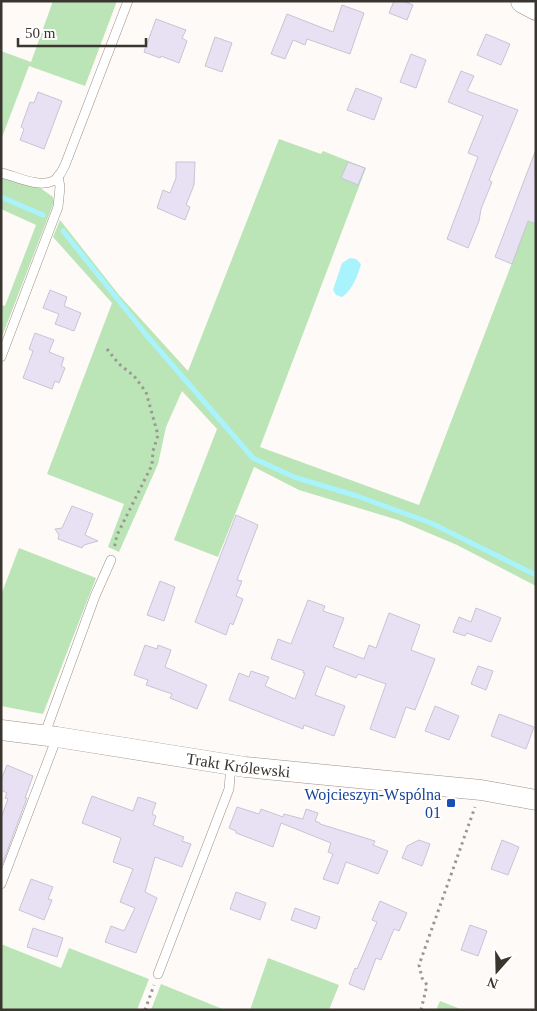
<svg xmlns="http://www.w3.org/2000/svg" width="537" height="1011" font-family="'Times New Roman',serif">
<style>
.green{fill:#bbe5b6}
.water{fill:#a9f3fd}
.lines{fill:none;stroke-linecap:round;stroke-linejoin:round}
.stream{stroke:#a9f3fd;stroke-width:5}
.building{fill:#e7e1f3;stroke:#c9c3d5}
.service-casing{stroke:#a09084;stroke-width:10}
.tertiary-casing{stroke:#a09084;stroke-width:21}
.secondary-casing{stroke:#a09084;stroke-width:25}
.path{stroke:#9c9794;stroke-width:3;stroke-dasharray:2.5 4;stroke-linecap:butt}
.service{stroke:#fff;stroke-width:9}
.tertiary{stroke:#fff;stroke-width:20}
.secondary{stroke:#fff;stroke-width:24}
.transit-dot{fill:#1a4fb4;stroke:#fff;stroke-width:2}
.labels{text-anchor:middle;dominant-baseline:central;stroke-width:4;stroke-linejoin:round;paint-order:stroke}
.street-label{font-size:16px;fill:#3b3530;stroke:#fff}
.transit-label{font-size:16px;fill:#164399;stroke:#fff;text-anchor:end}
</style>
<rect width="100%" height="100%" fill="#fefaf8"/>
<g class="green">
<polygon points="53,1 117,1 85,86 29,66 1,140 1,51 31,62"/>
<polygon points="279,139 321,154 323,151 366,168 260,447 419,505 528,221 536,224 536,586 457,545 398,520 299,490 254,467 218,557 174,540 217,429 182,391 166,427 158,464 119,552 108,547 124,504 47,474 112,303 53,237 60,220 119,295 188,371"/>
<polygon points="3,177 39,187 53,197 54,202 1,339 1,305 5,306 36,225 1,209 1,178"/>
<polygon points="19,548 96,578 43,714 1,706 1,595"/>
<polygon points="1,944 61,968 69,948 149,979 137,1010 1,1010"/>
<polygon points="268,958 339,985 329,1010 250,1010"/>
<polygon points="161,984 225,1010 151,1010"/>
<polygon points="440,1001 463,1010 436,1010"/>
</g>
<path class="water" d="M350,258l6,1 5,5c-3,11 -9,27 -19,33l-6,-2 -3,-5 9,-27z"/>
<g class="lines">
<g class="stream">
<polyline points="1,197 43,215"/>
<polyline points="63,231 148,337 253,458 294,477 357,496 431,523 536,575"/>
</g>
</g>
<g class="building">
<polygon points="394,1 403,1 413,5 407,20 389,13"/>
<polygon points="342,5 364,13 350,54 307,39 305,45 293,40 285,59 271,54 287,14 333,32"/>
<polygon points="156,19 186,30 182,38 187,41 179,63 161,56 160,58 144,52"/>
<polygon points="486,34 510,44 501,65 477,55"/>
<polygon points="215,37 232,43 222,72 205,66"/>
<polygon points="411,54 426,60 416,88 400,82"/>
<polygon points="461,71 474,76 467,91 518,110 489,180 492,182 481,209 479,221 468,248 447,239 478,157 468,153 483,116 448,102"/>
<polygon points="356,88 382,98 374,120 347,110"/>
<polygon points="38,92 62,101 44,149 20,140 24,129 21,127 30,102 34,103"/>
<polygon points="535,152 536,224 528,221 512,264 495,257"/>
<polygon points="176,162 195,162 194,185 186,205 190,207 185,220 157,208 163,190 170,193 176,178"/>
<polygon points="348,162 365,168 358,185 341,178"/>
<polygon points="50,290 67,297 64,306 81,313 74,331 55,324 59,314 43,308"/>
<polygon points="35,333 54,340 49,352 64,358 61,366 65,368 59,383 55,381 52,389 23,378 33,351 29,349"/>
<polygon points="72,506 93,514 85,535 98,541 84,545 82,548 58,539 59,535 55,529 62,528"/>
<polygon points="236,515 258,525 237,580 242,581 236,596 243,599 233,625 230,623 226,635 195,622"/>
<polygon points="160,581 175,587 164,621 147,615"/>
<polygon points="308,600 325,606 323,611 344,618 333,647 364,659 369,645 376,648 389,613 420,625 411,650 435,659 415,710 406,707 395,738 370,729 386,684 358,674 356,678 326,666 315,695 345,706 334,736 304,725 303,729 229,700 239,673 249,677 251,671 269,677 265,686 295,699 305,673 303,673 304,671 271,659 278,639 291,644"/>
<polygon points="476,608 501,618 491,642 467,633 465,636 453,632 459,617 471,622"/>
<polygon points="145,645 157,649 158,645 171,650 165,667 207,685 197,709 170,698 172,694 146,685 148,680 134,675"/>
<polygon points="478,666 493,671 486,690 471,684"/>
<polygon points="435,706 459,716 449,740 425,731"/>
<polygon points="499,714 534,727 526,749 491,736"/>
<polygon points="7,765 33,776 25,798 27,798 2,865 1,818 8,799 5,798 7,793 1,790 1,780"/>
<polygon points="92,796 133,811 138,797 156,803 152,814 156,816 153,825 184,837 182,841 191,844 182,867 155,857 145,892 157,898 136,953 105,942 111,926 124,931 135,908 120,902 133,869 113,862 121,838 82,823"/>
<polygon points="237,807 259,814 261,809 283,817 284,814 303,819 306,809 318,813 315,821 320,823 320,824 375,841 373,845 388,851 378,874 346,862 338,884 323,879 333,854 328,852 331,843 281,823 273,847 236,833 236,831 229,828"/>
<polygon points="419,840 430,844 422,866 402,858 407,846"/>
<polygon points="502,840 519,847 508,875 491,869"/>
<polygon points="31,879 53,887 48,899 52,900 44,920 19,910"/>
<polygon points="236,892 266,903 260,920 230,909"/>
<polygon points="380,901 407,913 399,931 394,929 381,960 376,958 364,990 349,984 355,968 357,969 377,922 372,920"/>
<polygon points="295,908 320,917 316,929 291,920"/>
<polygon points="470,925 487,931 478,956 461,950"/>
<polygon points="33,928 63,938 57,957 27,947"/>
</g>
<g class="lines">
<defs>
<g id="service">
<path d="M1,173c15,3 37,15 52,8 6,-3 9,-10 12,-16l63,-164"/>
<polyline points="1,357 58,207 60,187 58,176"/>
<polyline points="44,736 95,596 111,560"/>
<polyline points="1,884 57,737"/>
<polyline points="158,974 229,789 231,765"/>
</g>
<g id="tertiary">
<path id="s1" d="M1,730l56,7 188,30 236,23 55,10"/>
</g>
<polyline id="secondary" points="523,1 536,8"/>
</defs>
<use href="#service" class="service-casing"/>
<use href="#tertiary" class="tertiary-casing"/>
<use href="#secondary" class="secondary-casing"/>
<g class="path">
<polyline points="107,349 119,364 134,376 146,392 158,435 153,451 152,465 117,535 114,549"/>
<polyline points="145,1010 154,985"/>
<polyline points="421,1010 427,985 422,978 419,965 475,807"/>
</g>
<use href="#service" class="service"/>
<use href="#tertiary" class="tertiary"/>
<use href="#secondary" class="secondary"/>
</g>
<rect class="transit-dot" x="446" y="798" width="10" height="10" rx="2.5"/>
<g class="labels">
<g class="street-label">
<text stroke="none"><textPath href="#s1" startOffset="240">Trakt Królewski</textPath></text>
</g>
<g class="transit-label">
<text x="441" y="794">Wojcieszyn-Wspólna<tspan x="441" dy="18">01</tspan></text>
</g>
</g>
<rect width="537" height="1011" fill="none" stroke="#3b3530" stroke-width="5"/>
<g transform="translate(497 971) rotate(200)" stroke="#ffffff" stroke-width="4" paint-order="stroke">
<path d="M0-4L9 19L0 12L-9 19Z" fill="#3b3530"/>
<text y="-8" font-size="14" font-weight="bold" text-anchor="middle" fill="#3b3530">N</text>
</g>
<path d="M18 38v8h128v-8" fill="none" stroke="#3b3530" stroke-width="2.5"/>
<text x="25" y="38" font-size="15" fill="#3b3530" stroke="#ffffff" stroke-width="4" paint-order="stroke">50 m</text>
</svg>
